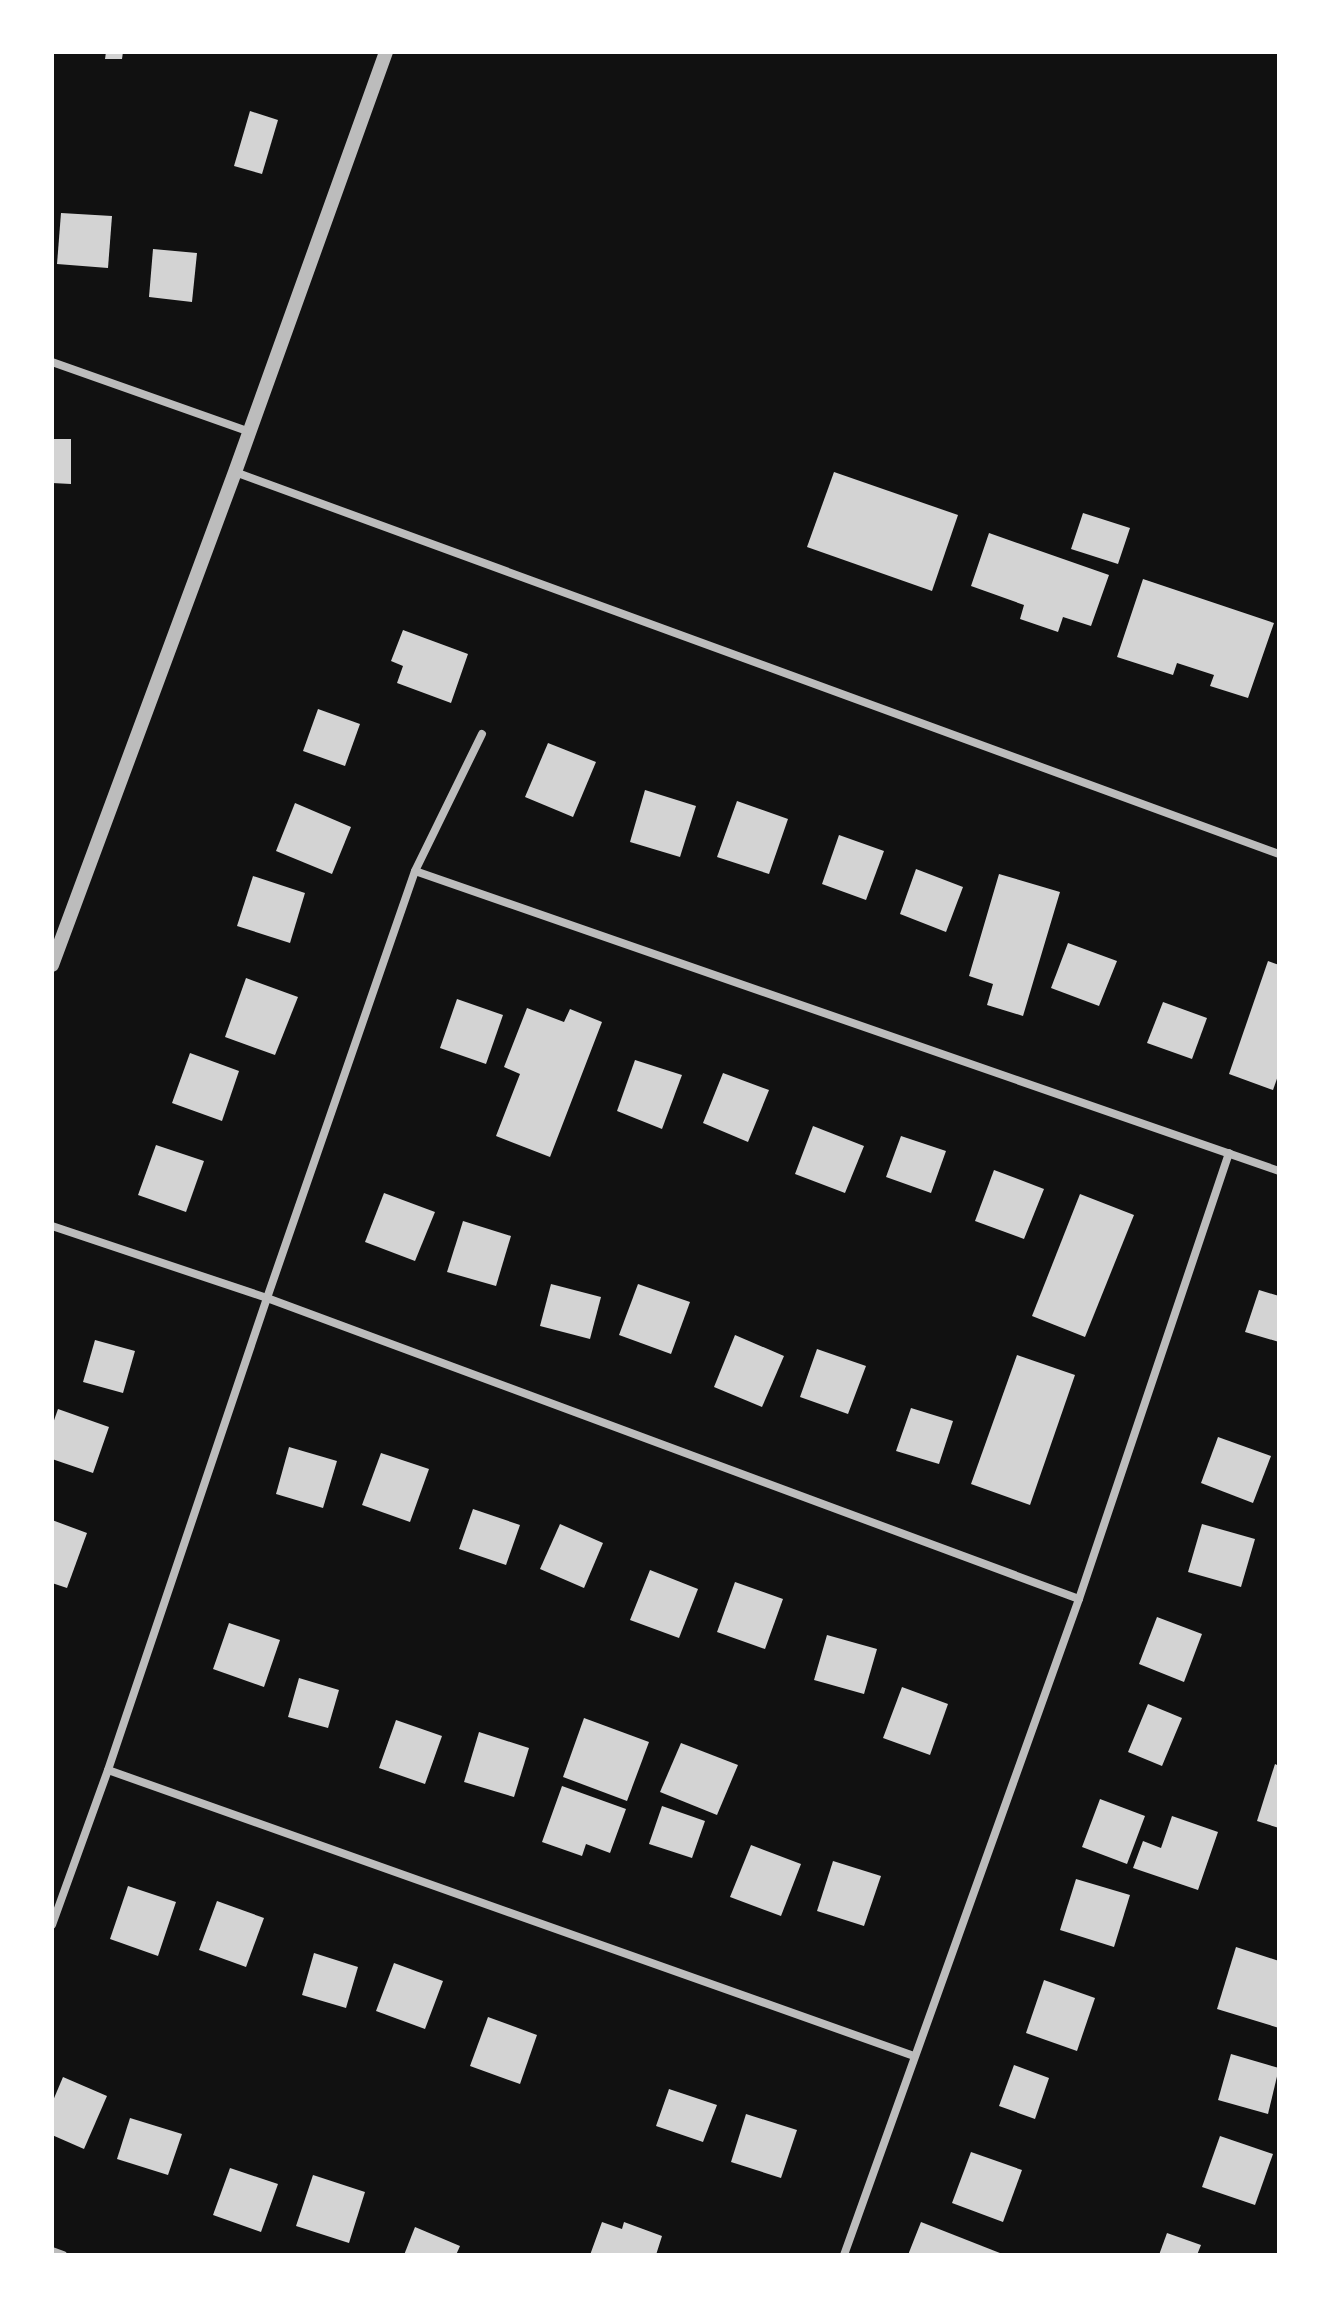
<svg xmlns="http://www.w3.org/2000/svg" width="1331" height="2307" font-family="'Alegreya Sans',sans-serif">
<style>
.building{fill:#d3d3d3}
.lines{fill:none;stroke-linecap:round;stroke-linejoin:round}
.minor{stroke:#bcbcbc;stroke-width:8}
.tertiary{stroke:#bcbcbc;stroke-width:14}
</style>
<rect width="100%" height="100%" fill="#111"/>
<g class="building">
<polygon points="106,52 123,52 122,59 105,59"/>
<polygon points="250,111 278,120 262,174 234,166"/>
<polygon points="61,213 112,216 108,268 57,264"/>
<polygon points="153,249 197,253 192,302 149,297"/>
<polygon points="52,439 71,439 71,484 52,483"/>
<polygon points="834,472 958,515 932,591 807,547"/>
<polygon points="1083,513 1130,528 1118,564 1071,549"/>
<polygon points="989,533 1109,575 1091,626 1063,617 1058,632 1020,619 1024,605 971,586"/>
<polygon points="1143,579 1274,623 1248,698 1210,686 1214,675 1177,663 1173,675 1117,657"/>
<polygon points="403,630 468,654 451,703 397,683 403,666 391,661"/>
<polygon points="318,709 360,724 345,766 303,751"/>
<polygon points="548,743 596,762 573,817 525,797"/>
<polygon points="645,790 696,806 680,857 630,842"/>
<polygon points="737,801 788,819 769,874 717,857"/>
<polygon points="295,803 351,827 332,874 276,851"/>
<polygon points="839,835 884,851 866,900 822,884"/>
<polygon points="916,869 963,887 946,932 900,914"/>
<polygon points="999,874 1060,892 1023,1016 987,1005 993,984 969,976"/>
<polygon points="253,876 305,893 290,943 237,926"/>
<polygon points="1068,943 1117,961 1099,1006 1051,988"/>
<polygon points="1268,961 1279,965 1279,1073 1273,1090 1229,1074"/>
<polygon points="246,978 298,997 275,1055 225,1037"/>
<polygon points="457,999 503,1015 486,1064 440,1048"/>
<polygon points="1163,1002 1207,1018 1192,1059 1147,1043"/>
<polygon points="527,1008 564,1022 570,1009 602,1022 550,1157 496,1136 520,1074 504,1067"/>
<polygon points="190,1053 239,1071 222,1121 172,1103"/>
<polygon points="635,1060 682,1075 662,1129 617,1111"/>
<polygon points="723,1073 769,1090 748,1142 703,1123"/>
<polygon points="813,1126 864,1146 845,1193 795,1174"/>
<polygon points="901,1136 946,1151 931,1193 886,1177"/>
<polygon points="156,1145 204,1161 186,1212 138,1195"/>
<polygon points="994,1170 1044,1189 1024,1239 975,1221"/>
<polygon points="384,1193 435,1212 415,1261 365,1242"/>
<polygon points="1080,1194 1134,1215 1085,1337 1032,1316"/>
<polygon points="463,1221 511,1236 496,1286 447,1272"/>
<polygon points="551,1284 601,1297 590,1339 540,1326"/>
<polygon points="638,1284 690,1302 671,1354 619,1335"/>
<polygon points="1259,1290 1279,1296 1279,1342 1245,1332"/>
<polygon points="735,1335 784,1356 762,1407 714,1387"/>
<polygon points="95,1340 135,1351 123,1393 83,1382"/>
<polygon points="817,1349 866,1366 848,1414 800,1397"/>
<polygon points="1017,1355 1075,1375 1030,1505 971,1484"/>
<polygon points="911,1408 953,1421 939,1464 896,1451"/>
<polygon points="58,1409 109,1427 93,1473 52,1459 52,1426"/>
<polygon points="1218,1437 1271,1456 1253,1503 1201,1483"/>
<polygon points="289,1447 337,1461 323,1508 276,1494"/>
<polygon points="381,1453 429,1469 410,1522 362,1505"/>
<polygon points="473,1509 520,1525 506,1565 459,1549"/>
<polygon points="52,1520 87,1533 67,1588 52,1583"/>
<polygon points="560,1524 603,1543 584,1588 540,1569"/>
<polygon points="1202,1524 1255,1539 1241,1587 1188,1572"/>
<polygon points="650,1570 698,1589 679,1638 630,1620"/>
<polygon points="735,1582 783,1599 765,1649 717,1632"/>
<polygon points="1157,1617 1202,1634 1184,1682 1139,1664"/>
<polygon points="229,1623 280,1640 264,1687 213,1669"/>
<polygon points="827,1635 877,1649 864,1694 814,1680"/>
<polygon points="299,1678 339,1690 328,1728 288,1717"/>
<polygon points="902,1687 948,1704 930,1755 883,1738"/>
<polygon points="1148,1704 1182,1718 1162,1766 1128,1752"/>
<polygon points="584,1718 649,1742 627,1801 563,1777"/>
<polygon points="396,1720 442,1736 425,1784 379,1768"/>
<polygon points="479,1732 529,1748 514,1797 464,1782"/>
<polygon points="681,1743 738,1765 717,1815 660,1792"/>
<polygon points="1275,1764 1279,1766 1279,1828 1257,1821"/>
<polygon points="562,1786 626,1809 610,1853 586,1844 582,1856 542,1842"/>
<polygon points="1100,1799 1145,1816 1127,1864 1082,1847"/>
<polygon points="662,1806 705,1821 692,1858 649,1844"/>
<polygon points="1172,1816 1218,1832 1198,1890 1133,1868 1143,1841 1161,1848"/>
<polygon points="751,1845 801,1864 781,1916 730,1897"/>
<polygon points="833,1861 881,1876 864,1926 817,1911"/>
<polygon points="1076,1879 1130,1895 1114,1947 1060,1930"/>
<polygon points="128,1886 176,1902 158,1956 110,1939"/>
<polygon points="217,1901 264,1918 246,1967 199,1950"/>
<polygon points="1236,1947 1279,1961 1279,2028 1217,2009"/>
<polygon points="314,1953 358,1967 346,2008 302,1995"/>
<polygon points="394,1963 443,1981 425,2029 376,2011"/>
<polygon points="1044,1980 1095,1998 1077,2051 1026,2033"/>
<polygon points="488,2017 537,2035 520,2084 470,2066"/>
<polygon points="1231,2054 1279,2068 1268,2114 1218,2100"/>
<polygon points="1014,2065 1049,2078 1035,2119 999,2106"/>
<polygon points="63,2077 107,2096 84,2149 52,2135 52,2103"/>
<polygon points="669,2089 717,2105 703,2142 656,2126"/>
<polygon points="746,2114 797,2130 781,2178 731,2162"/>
<polygon points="130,2118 182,2134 168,2175 117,2159"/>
<polygon points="1220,2136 1273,2154 1255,2205 1202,2187"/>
<polygon points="971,2152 1022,2170 1003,2222 952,2203"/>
<polygon points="230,2168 278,2184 261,2232 213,2215"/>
<polygon points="313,2175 365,2192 349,2243 296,2226"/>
<polygon points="602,2222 622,2229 624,2222 662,2236 656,2255 590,2255"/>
<polygon points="921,2222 1005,2255 908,2255"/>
<polygon points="415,2227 460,2246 456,2255 404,2255"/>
<polygon points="1167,2233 1201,2245 1197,2255 1159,2255"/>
</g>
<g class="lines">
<g class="minor">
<polyline points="52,362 250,432"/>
<polyline points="235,472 1279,854"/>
<polyline points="415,871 1279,1171"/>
<polyline points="52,1226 267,1298 1079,1599"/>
<polyline points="108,1770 914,2056"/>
<polyline points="52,1925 108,1770 267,1298 415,871 482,734"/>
<polyline points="52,2251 63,2255"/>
<polyline points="844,2255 1079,1599 1229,1153"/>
</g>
<polyline class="tertiary" points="52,965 235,472 386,52"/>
</g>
<rect width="1331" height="2307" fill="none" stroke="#ffffff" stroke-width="108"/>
</svg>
